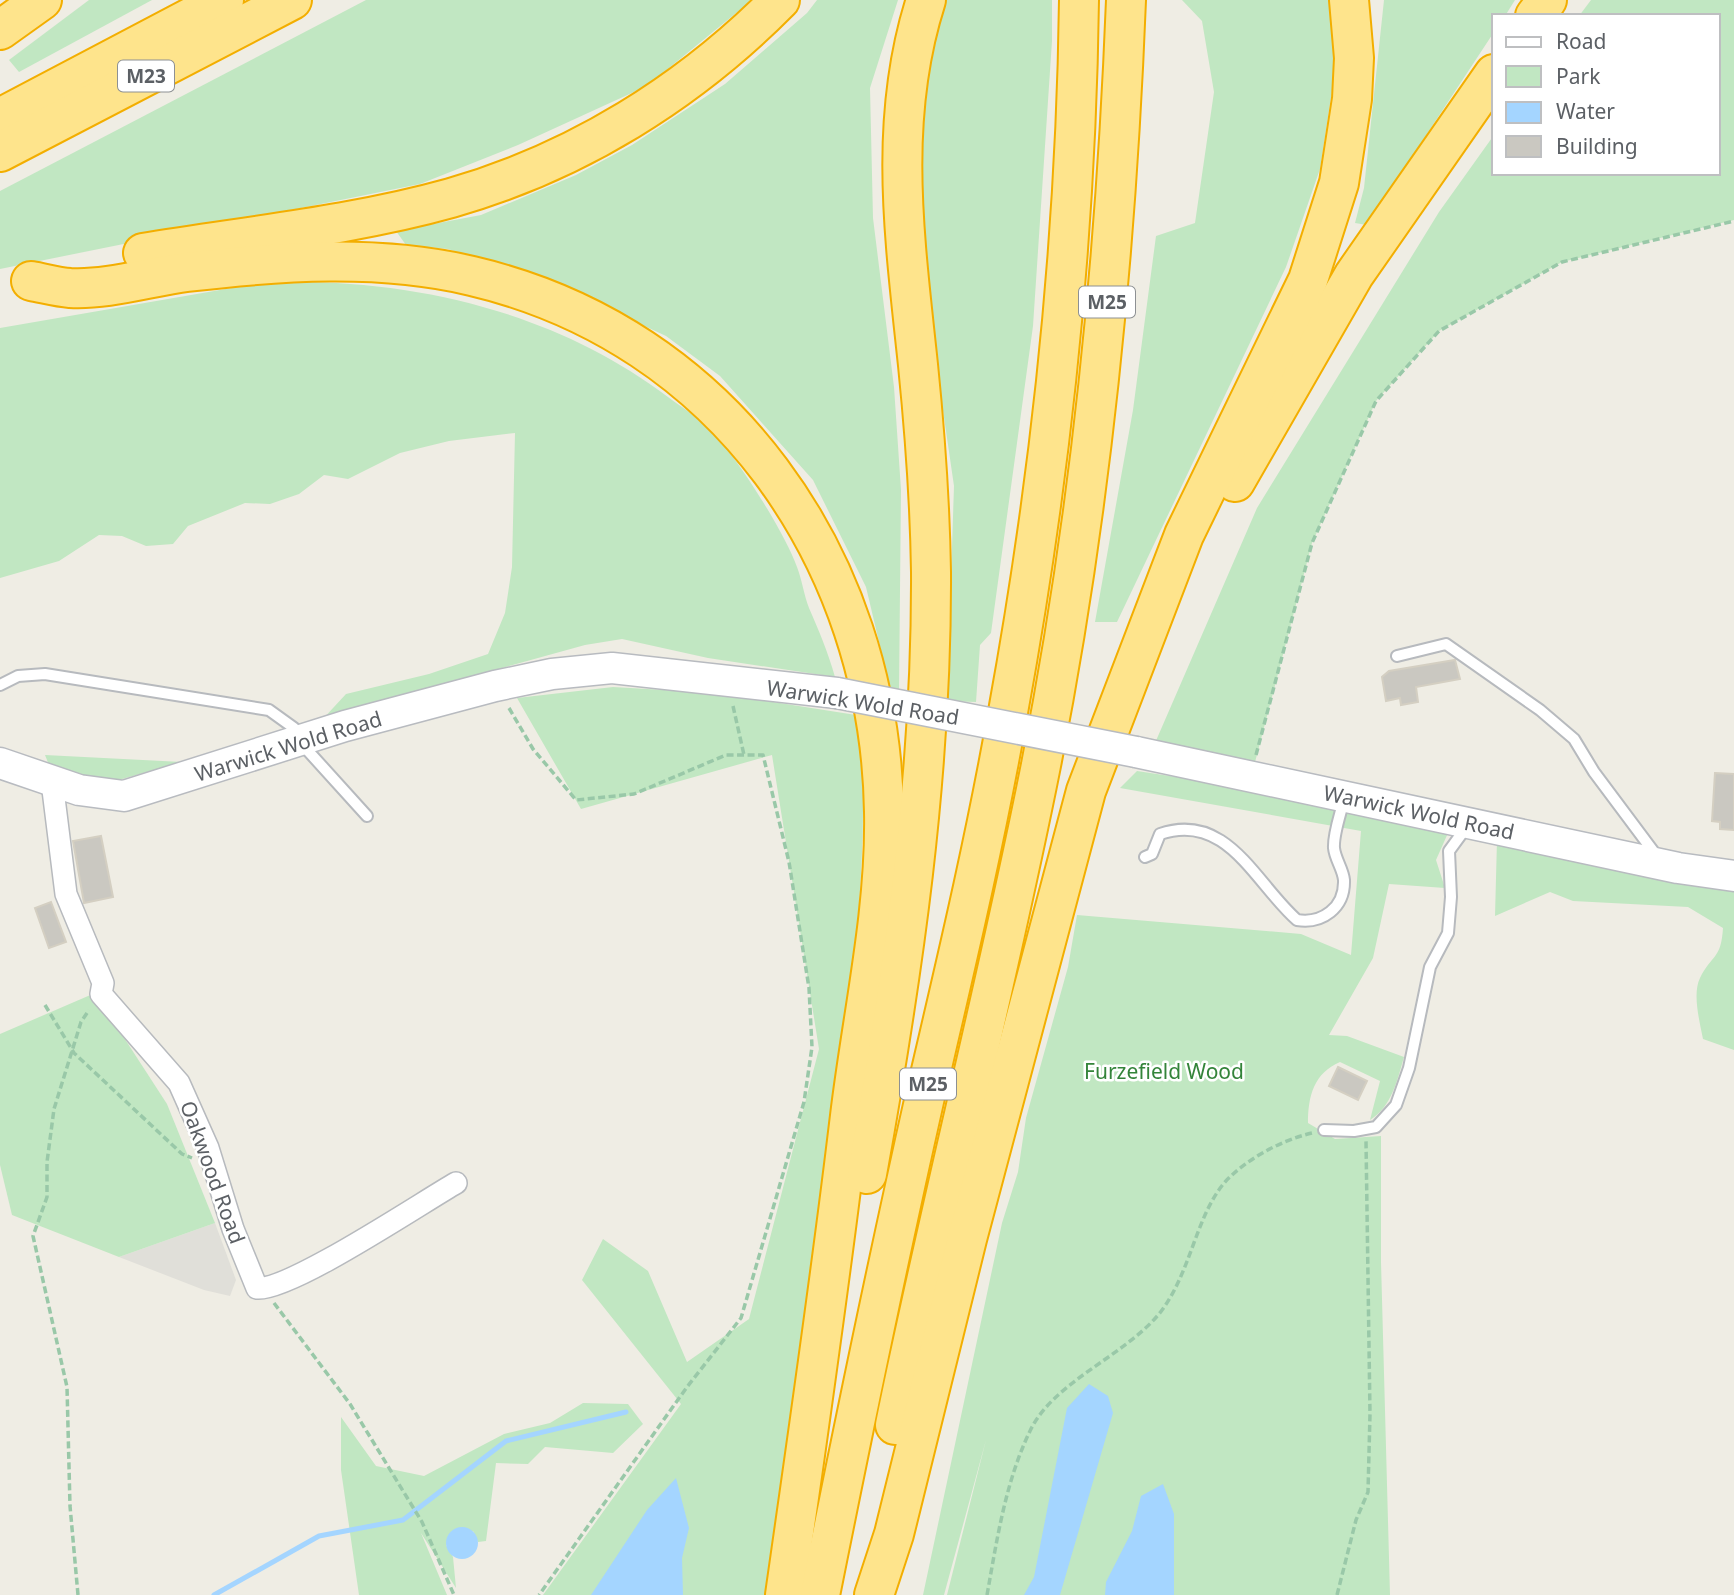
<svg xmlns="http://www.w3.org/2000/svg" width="1734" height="1595" font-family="'Noto Sans',sans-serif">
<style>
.industrial{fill:#e0dfd9}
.green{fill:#c1e7c2}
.water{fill:#a4d5ff}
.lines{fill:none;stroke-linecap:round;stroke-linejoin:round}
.stream{stroke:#a4d5ff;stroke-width:5}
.building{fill:#cac8c1;stroke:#d4cfc2;stroke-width:2}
.lane-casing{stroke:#b7babe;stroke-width:14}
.street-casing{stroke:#b7babe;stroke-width:24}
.secondary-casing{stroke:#b8bbc0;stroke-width:33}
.highway-casing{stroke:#f3ae00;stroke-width:42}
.path{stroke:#99c8a8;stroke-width:3.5;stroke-dasharray:7 3.5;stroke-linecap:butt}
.lane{stroke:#fff;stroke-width:10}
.street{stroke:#fff;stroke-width:21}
.secondary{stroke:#fff;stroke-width:30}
.highway{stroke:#fee48c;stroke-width:38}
.secondary-bridge-casing{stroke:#b8bbc0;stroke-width:33;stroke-linecap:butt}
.secondary-bridge{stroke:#fff;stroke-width:30}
.labels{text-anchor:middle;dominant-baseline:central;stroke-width:5;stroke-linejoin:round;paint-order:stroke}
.shield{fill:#fff;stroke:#8d9093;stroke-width:2}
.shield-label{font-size:19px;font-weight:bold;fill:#5c6065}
.street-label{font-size:21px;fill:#5c6065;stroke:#fff}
.park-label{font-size:21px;fill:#34843a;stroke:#fff}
</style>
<rect width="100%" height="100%" fill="#efede4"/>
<polygon class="industrial" points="215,1223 236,1280 230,1296 204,1290 119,1257"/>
<g class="green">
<polygon points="89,0 152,0 19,72 9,60"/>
<polygon points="366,0 752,0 647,86 518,145 420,184 0,269 0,191"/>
<polygon points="817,0 898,0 870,88 873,218 894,387 901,490 899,691 890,688 866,587 813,480 720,376 666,336 572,292 448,249 406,245 396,231 481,215 576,175 632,145 725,84 807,13"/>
<polygon points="940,0 1052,0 1052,41 1033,326 991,633 980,645 976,702 947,701 954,486 932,335 916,174 927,29"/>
<polygon points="1182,0 1329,0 1337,58 1320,169 1286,267 1117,622 1095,622 1133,410 1156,236 1195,223 1214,92 1202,21"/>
<polygon points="1384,0 1515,0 1505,16 1494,16 1494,32 1367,225 1355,223 1364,188"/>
<polygon points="1591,0 1734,0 1734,220 1562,262 1439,331 1376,401 1312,543 1254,766 1155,743 1257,508 1439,212 1494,135 1494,173 1718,173 1718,16 1579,16"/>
<path d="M290,282c133,-1 270,33 378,115 13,10 30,20 42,32 27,28 74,102 87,138 5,13 7,28 12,41 10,23 19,44 26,69l-127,-19 -86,-19 -37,6 -76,21 -188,55 25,-27 83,-20 59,-20 17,-41 7,-46 3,-134 -66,8 -49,12 -52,26 -24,-4 -25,19 -29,10 -25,-1 -57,23 -15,18 -27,2 -24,-10 -23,-1 -40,26 -59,17v-250l243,-42z"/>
<path d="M613,687l103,6 140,22c12,70 6,140 2,211l-93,669h-222l138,-191 -99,-124 21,-41 45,32 39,91 62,-43 70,-270 -47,-294 -191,54 -64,-111z"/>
<polygon points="45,755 182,762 108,783 53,775"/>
<path d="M1137,771l164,25 147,37 -12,27 9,28 -56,-4 -16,74 -44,77 18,1 57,21c-7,24 -12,49 -34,63l10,-39 -40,-19c-26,11 -32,34 -32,61l27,16 46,-3v126l9,333h-443l39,-155 -42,155h-21l79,-372 16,-51 8,-54 42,-151 9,-52 224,19 50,21 10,-124 -241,-43z"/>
<path d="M1497,840l164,39 73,12v159l-31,-11c-3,-16 -11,-45 -3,-61 12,-24 21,-18 23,-50l-35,-21 -115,-6 -23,-9 -55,24z"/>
<polygon points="95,993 167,1104 215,1223 119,1257 12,1215 0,1165 0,1034"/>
<polygon points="583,1403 628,1404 643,1424 613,1453 545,1447 528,1464 496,1463 486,1541 478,1542 473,1531 446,1545 453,1557 456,1588 421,1533 447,1595 359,1595 341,1470 341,1417 376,1466 424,1476 504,1434 550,1423"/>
</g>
<g class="water">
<polygon points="1089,1384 1108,1396 1113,1413 1060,1595 1024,1595 1034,1577 1067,1408"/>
<polygon points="676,1478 689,1528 682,1558 683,1595 591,1595 647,1510"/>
<polygon points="1163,1484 1174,1514 1174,1595 1105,1595 1106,1582 1132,1531 1141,1496"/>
<circle cx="462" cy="1543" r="16"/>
</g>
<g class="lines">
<polyline class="stream" points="214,1595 319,1536 403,1520 506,1441 626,1412"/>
</g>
<g class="building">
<polygon points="1455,660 1460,679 1416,687 1418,702 1401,705 1400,698 1386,701 1382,677 1389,671"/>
<polygon points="1715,773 1734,774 1734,830 1720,829 1720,822 1712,821"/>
<polygon points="101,836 113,897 84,903 73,841"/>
<polygon points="51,902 66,942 49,948 35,908"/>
<polygon points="1338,1067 1367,1081 1358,1100 1329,1086"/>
</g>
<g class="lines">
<defs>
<g id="lane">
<polyline points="1397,656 1446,644 1540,710 1574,739 1594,772 1659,859"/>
<polyline points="0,685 18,676 45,674 269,710 294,728 300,742 367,816"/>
<path d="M1145,857l7,-3 8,-20c67,-23 95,49 137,86 25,4 48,-12 47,-40 -1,-11 -9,-21 -10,-32 -1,-14 7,-35 10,-49"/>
<polyline points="1324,1130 1354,1131 1376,1127 1396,1105 1409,1068 1430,967 1448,933 1451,897 1449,851 1468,825"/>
</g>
<path id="street" d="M52,782l14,112 37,89 -2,11 78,89 29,65 25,81 24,59c31,4 164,-85 199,-105"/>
<g id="secondary">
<polyline points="1136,752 1678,868 1734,876"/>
<polyline points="0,763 79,790 124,796 345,726 495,686 552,674 612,668 837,693"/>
</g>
<g id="highway">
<polyline points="1535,16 1547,0"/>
<polyline points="0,30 42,0"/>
<polyline points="0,118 224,0"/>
<polyline points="0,152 292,0"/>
<path d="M143,253c102,-17 208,-27 308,-55 126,-36 238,-106 329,-198"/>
<path d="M31,281c12,2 26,6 39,7 38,2 79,-11 117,-16 93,-11 192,-18 285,4 252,59 408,283 412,536 2,101 -22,204 -34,304 -19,160 -42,319 -65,479"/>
<polyline points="1235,482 1354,275 1494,74"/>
<path d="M867,1174c36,-201 65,-397 64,-602 -1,-69 -6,-138 -13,-207 -13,-124 -31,-244 8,-365"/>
<path d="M895,1425c45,-220 102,-439 146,-660 50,-252 75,-508 85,-765"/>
<path d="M820,1595c33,-165 67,-330 104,-494 30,-129 61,-258 84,-389 43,-235 68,-474 71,-712"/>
<polyline points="874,1595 894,1534 967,1239 1086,791 1184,535 1308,280 1339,183 1352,99 1354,58 1349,0"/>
</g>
</defs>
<use href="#lane" class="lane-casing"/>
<use href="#street" class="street-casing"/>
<use href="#secondary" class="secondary-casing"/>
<use href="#highway" class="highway-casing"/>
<g class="path">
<polyline points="733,706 744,755"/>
<polyline points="509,708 533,749 576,800 634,794 726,755 763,755 789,862 809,988 812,1047 804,1102 741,1318 687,1387 539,1595"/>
<polyline points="1256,755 1312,543 1376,401 1439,331 1562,262 1734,221"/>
<polyline points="45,1005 74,1053 182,1154 192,1158"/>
<polyline points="274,1303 350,1404 422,1522 454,1595"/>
<polyline points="78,1595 70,1506 67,1387 33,1236 47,1197 47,1162 54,1109 81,1022 89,1010"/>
<path d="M987,1595c10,-55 18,-112 43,-164 23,-49 93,-74 129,-117 32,-40 36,-97 66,-132 21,-23 57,-42 87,-49"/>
<polyline points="1337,1595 1356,1520 1368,1492 1370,1414 1366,1141"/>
</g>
<use href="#lane" class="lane"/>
<use href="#street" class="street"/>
<use href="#secondary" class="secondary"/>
<use href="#highway" class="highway"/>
<defs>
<polyline id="secondary-bridge" points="837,693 1136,752"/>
</defs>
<use href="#secondary-bridge" class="secondary-bridge-casing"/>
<use href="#secondary-bridge" class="secondary-bridge"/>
</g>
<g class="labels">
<g class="shield">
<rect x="118" y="60.5" width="56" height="31" rx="5"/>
<rect x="1079" y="286.5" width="56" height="31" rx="5"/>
<rect x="900" y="1068.5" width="56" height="31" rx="5"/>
</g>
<g class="shield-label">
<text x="146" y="76">M23</text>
<text x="1107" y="302">M25</text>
<text x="928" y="1084">M25</text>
</g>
<g class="street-label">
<text transform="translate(863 702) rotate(9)">Warwick Wold Road</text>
<text transform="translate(288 746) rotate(-17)">Warwick Wold Road</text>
<text transform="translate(1419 812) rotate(12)">Warwick Wold Road</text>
<text transform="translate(213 1172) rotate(70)">Oakwood Road</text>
</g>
<g class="park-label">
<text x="1164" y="1071">Furzefield Wood</text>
</g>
</g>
<rect x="1492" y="14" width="228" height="161" fill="#ffffff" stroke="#bebfc1" stroke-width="2"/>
<rect x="1506" y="37" width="35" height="10" fill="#ffffff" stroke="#bebfc1" stroke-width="2"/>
<text x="1556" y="49" font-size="21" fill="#5c6065">Road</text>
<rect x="1506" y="66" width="35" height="21" fill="#c1e7c2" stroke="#bebfc1" stroke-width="2"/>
<text x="1556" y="84" font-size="21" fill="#5c6065">Park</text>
<rect x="1506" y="102" width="35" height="21" fill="#a4d5ff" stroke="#bebfc1" stroke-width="2"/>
<text x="1556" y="119" font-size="21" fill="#5c6065">Water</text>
<rect x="1506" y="136" width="35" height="21" fill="#cac8c1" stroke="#bebfc1" stroke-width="2"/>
<text x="1556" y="154" font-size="21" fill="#5c6065">Building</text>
</svg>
